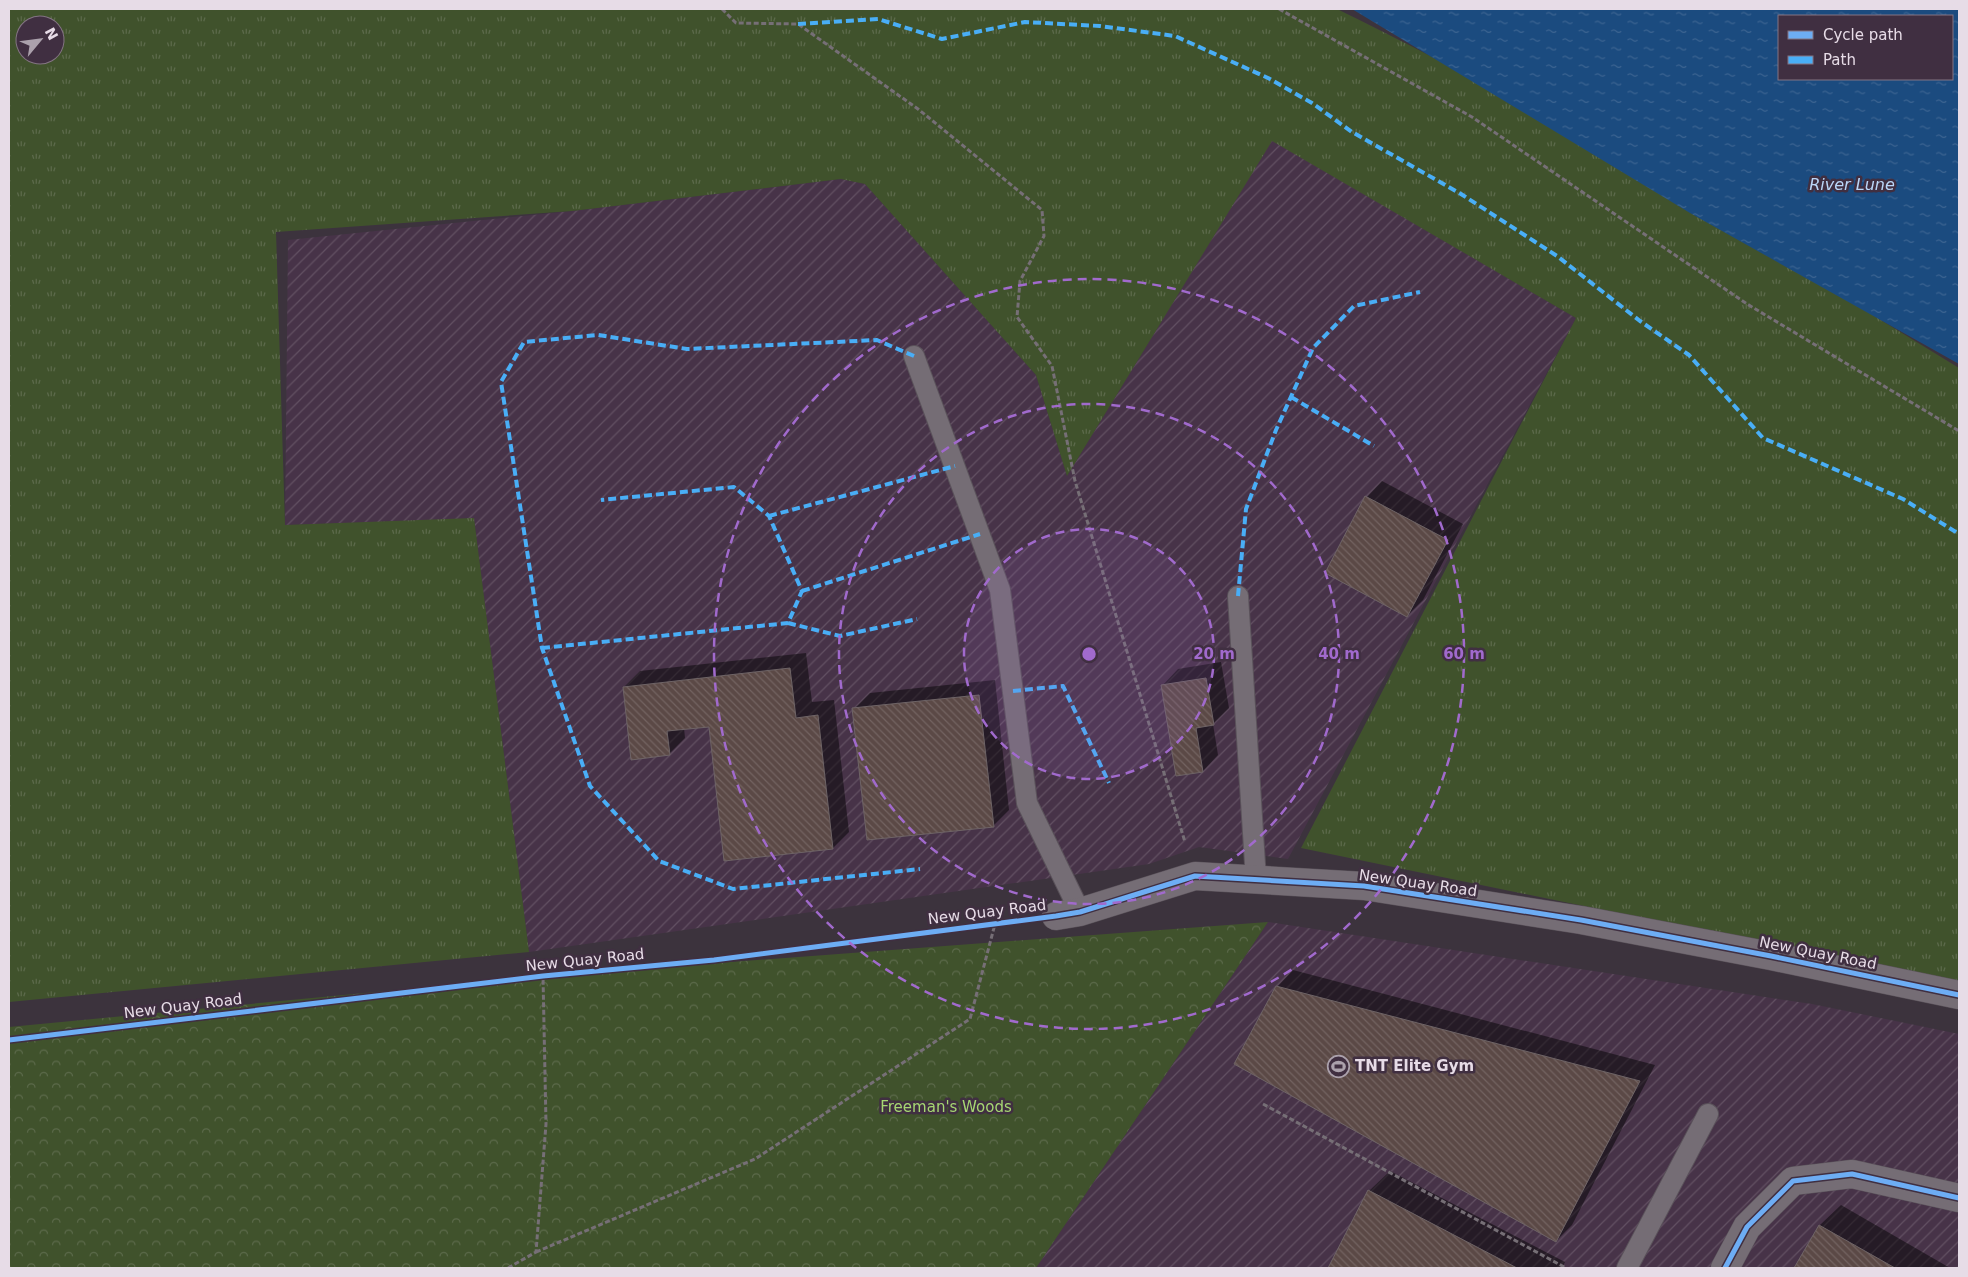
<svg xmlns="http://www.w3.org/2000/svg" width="1968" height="1277" font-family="'DejaVu Sans',sans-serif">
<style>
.industrial{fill:url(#industrial-furrows)}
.grass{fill:url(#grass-tufts);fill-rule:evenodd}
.park{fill:url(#park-crowns)}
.water{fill:url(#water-ripples);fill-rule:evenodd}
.shadow{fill:#0007}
.building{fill:url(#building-back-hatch);stroke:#6e6466}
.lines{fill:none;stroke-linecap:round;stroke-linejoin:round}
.service-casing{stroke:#5a525a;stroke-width:22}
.minor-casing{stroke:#5a525a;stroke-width:29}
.tertiary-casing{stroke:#5a525a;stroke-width:29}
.path{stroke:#766f76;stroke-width:3;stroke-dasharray:5 2.5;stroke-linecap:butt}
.service{stroke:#756d75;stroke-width:20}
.minor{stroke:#756d75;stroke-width:28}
.tertiary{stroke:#756d75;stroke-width:28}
.quiet{stroke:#49aef6;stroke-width:4;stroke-dasharray:8 4;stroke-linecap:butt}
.cycleway-casing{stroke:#402f41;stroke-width:8}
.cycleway{stroke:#6dadf4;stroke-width:5}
.ring{fill:none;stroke:#a16acd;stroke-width:2.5;stroke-dasharray:9 6}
.labels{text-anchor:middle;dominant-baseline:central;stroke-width:5;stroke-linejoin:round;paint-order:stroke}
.street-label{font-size:15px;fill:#e7dce7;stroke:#402f41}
.poi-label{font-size:15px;font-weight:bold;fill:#e7dce7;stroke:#402f41;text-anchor:start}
.park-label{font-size:15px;fill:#a6d772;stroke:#402f41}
.water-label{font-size:16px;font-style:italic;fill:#bad6f8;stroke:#402f41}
.centre{fill:#a16acd;stroke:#402f41;stroke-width:2.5}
.ring-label{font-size:15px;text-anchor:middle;font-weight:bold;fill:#a16acd;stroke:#402f41;stroke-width:5;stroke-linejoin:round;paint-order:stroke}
</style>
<defs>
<pattern id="industrial-furrows" width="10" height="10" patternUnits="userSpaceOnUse" patternTransform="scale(1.25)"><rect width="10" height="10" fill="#473348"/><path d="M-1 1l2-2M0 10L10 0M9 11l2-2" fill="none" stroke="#625062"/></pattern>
<pattern id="grass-tufts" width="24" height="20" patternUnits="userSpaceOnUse" patternTransform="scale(1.25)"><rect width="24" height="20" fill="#40522c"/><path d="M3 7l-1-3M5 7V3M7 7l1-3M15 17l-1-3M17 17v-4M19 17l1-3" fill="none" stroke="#5c6a4b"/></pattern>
<pattern id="park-crowns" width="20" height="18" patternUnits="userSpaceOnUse" patternTransform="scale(1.25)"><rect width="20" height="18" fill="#40522c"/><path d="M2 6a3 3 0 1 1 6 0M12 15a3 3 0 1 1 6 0" fill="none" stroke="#5c6a4b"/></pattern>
<pattern id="water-ripples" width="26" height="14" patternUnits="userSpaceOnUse" patternTransform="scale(1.25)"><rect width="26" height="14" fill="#1b4b7f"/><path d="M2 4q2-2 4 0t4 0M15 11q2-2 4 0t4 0" fill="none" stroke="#3c6491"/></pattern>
<pattern id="building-back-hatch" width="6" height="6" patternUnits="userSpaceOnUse" patternTransform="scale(1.25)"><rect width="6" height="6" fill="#5b4946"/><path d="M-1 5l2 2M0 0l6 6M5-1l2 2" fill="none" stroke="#736361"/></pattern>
</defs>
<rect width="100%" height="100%" fill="#3c333d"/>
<g class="industrial">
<polygon points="1272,140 1576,318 1288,859 1199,847 1149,864 529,952 474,519 285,525 288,240 572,211 841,179 865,184 1036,375 1067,476"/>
<polygon points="1268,922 1812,1004 1959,1034 1959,1268 1036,1268"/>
</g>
<path class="grass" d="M9,9h1328c215,104 418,235 622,359v615l-658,-135 275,-530 -304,-177 -205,335 -31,-101 -171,-191 -24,-5 -269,32 -296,21 9,293 189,-7 55,434 -520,50zM25,25h30v30h-30z"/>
<polygon class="park" points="1268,922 1036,1268 9,1268 9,1027 543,976"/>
<path class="water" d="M1352,9h607v355l-269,-151zM1779,16h173v63h-173z"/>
<g class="shadow">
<polygon points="1382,481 1463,524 1423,600 1407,616 1367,497"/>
<polygon points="806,653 812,702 834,700 849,832 833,848 710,725 684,728 685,738 669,754 624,687 640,671"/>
<polygon points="1221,662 1229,708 1213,724 1218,755 1203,771 1163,685 1178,669"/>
<polygon points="995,680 1009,810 993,826 854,709 870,693"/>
<polygon points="1293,970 1655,1065 1572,1225 1556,1241 1277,987"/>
<polygon points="1390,1171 1565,1262 1562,1268 1329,1268 1369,1191"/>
<polygon points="1841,1205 1950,1268 1796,1268 1820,1225"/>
</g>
<g class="building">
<polygon points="1365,496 1448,540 1407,617 1325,573"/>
<polygon points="790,668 796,718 818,715 833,849 724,861 709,727 667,731 670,755 631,760 623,687"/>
<polygon points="1206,678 1214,725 1196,728 1203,772 1176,776 1161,685"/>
<polygon points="979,695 994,827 867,840 852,708"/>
<polygon points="1276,986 1640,1081 1556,1242 1234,1064"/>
<polygon points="1368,1190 1517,1268 1328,1268"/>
<polygon points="1819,1225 1895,1268 1794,1268"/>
</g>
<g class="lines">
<defs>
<g id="service">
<polyline points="914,356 1000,590 1027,803 1080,912"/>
<polyline points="1238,596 1256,880"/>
<polyline points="1627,1268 1708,1114"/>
</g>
<polyline id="minor" points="1725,1268 1747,1227 1793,1181 1852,1174 1959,1198"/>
<polyline id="tertiary" points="1056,916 1080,912 1195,876 1364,886 1581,920 1771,956 1959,995"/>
</defs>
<use href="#service" class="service-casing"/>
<use href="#minor" class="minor-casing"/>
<use href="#tertiary" class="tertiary-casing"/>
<g class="path">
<polyline points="722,9 736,23 798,24 918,109 1042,210 1044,236 1020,281 1017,317 1052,366 1075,481 1185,842"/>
<polyline points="1279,9 1472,117 1747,304 1959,431"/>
<polyline points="1263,1104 1566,1268"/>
<polyline points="536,1252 755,1159 970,1019 995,924"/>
<polyline points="508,1268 536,1252 546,1124 543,976"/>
</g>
<use href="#service" class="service"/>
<use href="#minor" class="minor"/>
<use href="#tertiary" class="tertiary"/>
<g class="quiet">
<polyline points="798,24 878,19 942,39 1025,22 1100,26 1175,36 1268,78 1312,103 1352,132 1461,194 1557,256 1640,321 1689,355 1763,438 1903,499 1959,534"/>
<polyline points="914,356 877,340 687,349 598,335 524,342 501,382 542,648 590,786 659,861 733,889 920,869"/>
<polyline points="1291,397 1374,446"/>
<polyline points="769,516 955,466"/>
<polyline points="802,591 980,534"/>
<polyline points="1238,596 1246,509 1276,430 1313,348 1354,306 1420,292"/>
<polyline points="788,623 840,636 917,619"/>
<polyline points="542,648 788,623 802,591 769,516 734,487 601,500"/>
<polyline points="1013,691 1063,686 1109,783"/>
</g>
<defs>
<g id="cycleway">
<polyline points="9,1040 543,976 714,960 1056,916 1080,912 1195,876 1364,886 1581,920 1771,956 1959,995"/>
<polyline points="1725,1268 1747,1227 1793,1181 1852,1174 1959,1198"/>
</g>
</defs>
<use href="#cycleway" class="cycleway-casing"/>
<use href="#cycleway" class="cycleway"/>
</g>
<circle cx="1089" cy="654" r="125" fill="#a16acd" fill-opacity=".12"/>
<g class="ring">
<circle cx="1089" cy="654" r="125"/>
<circle cx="1089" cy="654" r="250"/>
<circle cx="1089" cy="654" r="375"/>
</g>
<defs>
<symbol id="stadium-ring" viewBox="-11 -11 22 22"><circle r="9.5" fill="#402f41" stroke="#aba1ac" stroke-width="1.5"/><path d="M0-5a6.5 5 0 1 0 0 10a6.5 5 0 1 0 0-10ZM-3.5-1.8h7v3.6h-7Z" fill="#aba1ac"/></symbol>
</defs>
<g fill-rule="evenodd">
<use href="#stadium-ring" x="1326" y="1054" width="25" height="25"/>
</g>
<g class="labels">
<g class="street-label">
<text transform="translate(1418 883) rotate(8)">New Quay Road</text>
<text transform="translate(987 912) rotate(-7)">New Quay Road</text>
<text transform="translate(1818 953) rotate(11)">New Quay Road</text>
<text transform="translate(585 960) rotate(-6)">New Quay Road</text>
<text transform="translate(183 1006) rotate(-7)">New Quay Road</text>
</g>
<g class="poi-label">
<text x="1355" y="1066">TNT Elite Gym</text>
</g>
<g class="park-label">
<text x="946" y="1107">Freeman's Woods</text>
</g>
<g class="water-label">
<text x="1852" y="184">River Lune</text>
</g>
</g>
<circle cx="1089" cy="654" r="8" class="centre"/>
<g class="ring-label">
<text x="1214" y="659">20 m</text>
<text x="1339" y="659">40 m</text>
<text x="1464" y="659">60 m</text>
</g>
<rect width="1968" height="1277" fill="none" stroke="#e7dce7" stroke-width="20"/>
<rect x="1778" y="15" width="175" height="65" fill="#402f41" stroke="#837483"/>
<rect x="1788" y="31" width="25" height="8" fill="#6dadf4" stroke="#837483"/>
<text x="1823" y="40" font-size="15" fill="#e7dce7">Cycle path</text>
<rect x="1788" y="56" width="25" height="8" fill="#49aef6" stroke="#837483"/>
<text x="1823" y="65" font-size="15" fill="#e7dce7">Path</text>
<g transform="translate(40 40) rotate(61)"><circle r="24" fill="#402f41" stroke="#837483"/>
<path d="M0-4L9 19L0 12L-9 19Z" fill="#aba1ac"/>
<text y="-8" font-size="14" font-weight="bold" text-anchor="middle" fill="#e7dce7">N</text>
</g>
</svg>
